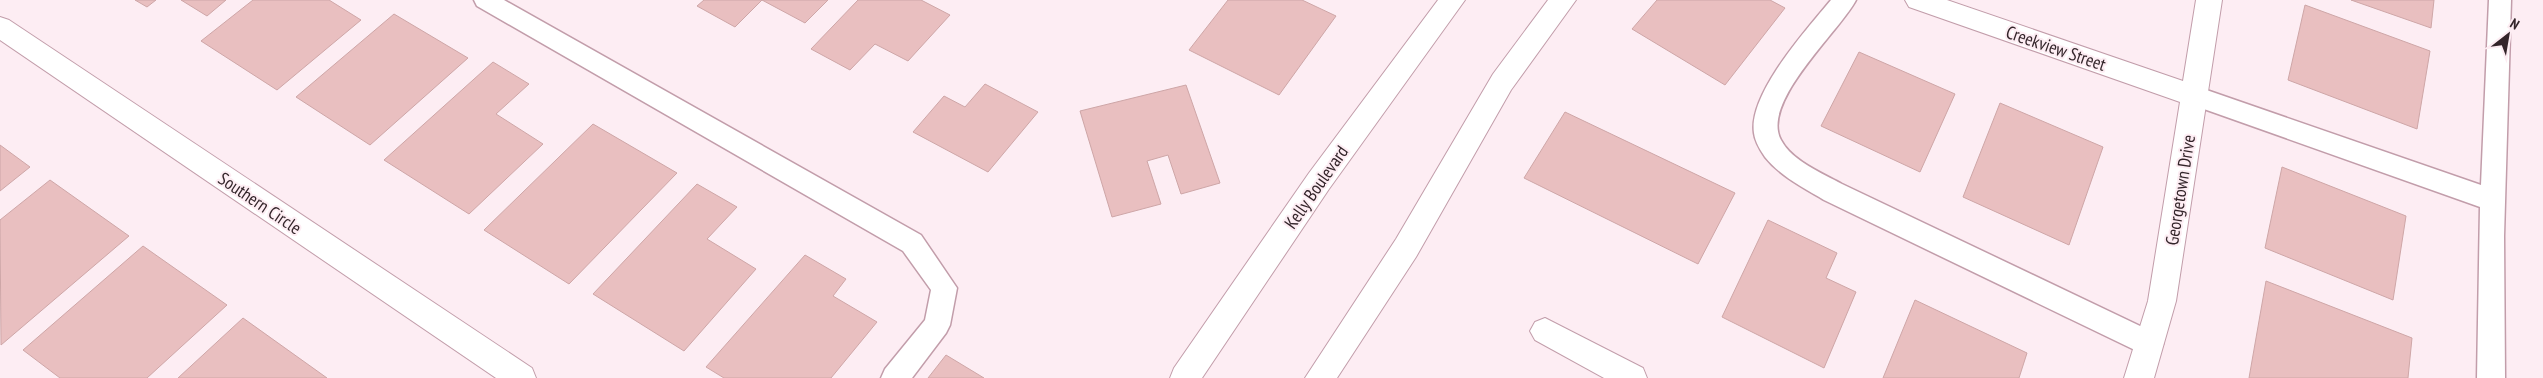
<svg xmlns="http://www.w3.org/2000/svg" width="2543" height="378" font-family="'PT Sans Narrow',sans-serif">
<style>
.building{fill:#e9bfc0;stroke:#cea6a7}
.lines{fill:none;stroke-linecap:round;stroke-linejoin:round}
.lane-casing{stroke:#c29daa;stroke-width:3}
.street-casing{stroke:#c29daa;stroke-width:2}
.secondary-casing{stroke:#c29daa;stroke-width:2}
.lane{fill:#fff;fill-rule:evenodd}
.street{fill:#fff;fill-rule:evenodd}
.secondary{fill:#fff;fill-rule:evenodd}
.labels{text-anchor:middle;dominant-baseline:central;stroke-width:4;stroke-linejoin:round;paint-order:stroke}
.street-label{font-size:18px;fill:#33252a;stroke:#fdedf3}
</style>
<rect width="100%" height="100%" fill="#fdedf3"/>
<g class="building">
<polygon points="135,0 156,0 147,7"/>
<polygon points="181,0 226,0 207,16"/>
<polygon points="253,0 329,0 361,20 277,90 201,41"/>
<polygon points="704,0 762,0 735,27 697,6"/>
<polygon points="762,0 828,0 805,23"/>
<polygon points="858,0 921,0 950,15 908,61 875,44 850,70 811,49"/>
<polygon points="1228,0 1302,0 1336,16 1279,95 1189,50"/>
<polygon points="1657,0 1770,0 1785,8 1725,85 1632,29"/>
<polygon points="2351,0 2434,0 2431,28"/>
<polygon points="2305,5 2430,51 2417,129 2288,80"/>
<polygon points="394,14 468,58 370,145 296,97"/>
<polygon points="1859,52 1955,94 1920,172 1821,126"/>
<polygon points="493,62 529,84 496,114 543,144 469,214 384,160"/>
<polygon points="985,84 1038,112 988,172 913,132 944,96 965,107"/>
<polygon points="1186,85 1220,183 1181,194 1168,155 1147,161 1161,204 1112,217 1080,111"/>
<polygon points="2000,103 2103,147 2069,245 1963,197"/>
<polygon points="1565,112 1735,193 1698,264 1524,178"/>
<polygon points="593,124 677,173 569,284 484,230"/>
<polygon points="0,145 30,167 0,191"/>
<polygon points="2282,167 2406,216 2393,300 2265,248"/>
<polygon points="50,180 129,236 1,345 0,220"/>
<polygon points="697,184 737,207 707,239 756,269 684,351 593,294"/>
<polygon points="1768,220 1837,253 1826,278 1856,292 1824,368 1722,317"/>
<polygon points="143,246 227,305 147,378 60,378 23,350"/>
<polygon points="805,255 846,279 833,296 877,322 831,378 724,378 706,367"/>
<polygon points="2266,281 2412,338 2408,378 2249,378"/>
<polygon points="1915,300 2027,353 2019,378 1883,378"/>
<polygon points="243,318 327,378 178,378"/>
<polygon points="946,355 984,378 928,378"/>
</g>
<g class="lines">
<defs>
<g id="lane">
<polygon points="474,0 504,0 921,235 957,288 950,325 946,333 912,378 881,378 885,369 925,320 931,290 903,251 477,6"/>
<path d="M1831,0h25c-16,31 -96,102 -75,140 11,21 41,33 61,44l317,151 4,9 -4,9 -9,3 -9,-3 -317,-153c-20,-12 -44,-24 -59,-43 -4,-6 -10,-15 -11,-24 -6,-39 53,-104 77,-133z"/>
<polygon points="2489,0 2511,0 2504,236 2505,378 2477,378 2480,207 2187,103 2183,96 2187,89 2195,86 2481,185"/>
</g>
<g id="street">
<polygon points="1905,0 1947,0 2183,81 2196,0 2222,0 2176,301 2154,378 2124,378 2148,301 2180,102 1909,7"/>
<polygon points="0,17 9,20 532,368 536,378 496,378 0,40"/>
<polygon points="1545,318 1643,368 1647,378 1604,378 1535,340 1530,331 1535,322"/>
</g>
<g id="secondary">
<polygon points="1438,0 1465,0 1329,189 1202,378 1170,378 1174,368 1309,173"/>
<polygon points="1548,0 1576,0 1511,90 1416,257 1337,378 1305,378 1396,239 1493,74"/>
</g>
</defs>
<use href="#lane" class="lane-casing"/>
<use href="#street" class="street-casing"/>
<use href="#secondary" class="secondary-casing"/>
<use href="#lane" class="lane"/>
<use href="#street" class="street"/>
<use href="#secondary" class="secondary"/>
</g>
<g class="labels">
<g class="street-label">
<text transform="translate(2056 48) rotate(19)">Creekview Street</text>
<text transform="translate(1316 187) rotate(-55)">Kelly Boulevard</text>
<text transform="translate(2180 190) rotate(-81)">Georgetown Drive</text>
<text transform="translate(260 203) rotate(34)">Southern Circle</text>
</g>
</g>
<g transform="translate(2508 35) rotate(31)" stroke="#fdedf3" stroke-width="4" paint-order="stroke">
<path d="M0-4L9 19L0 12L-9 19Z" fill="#33252a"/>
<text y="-8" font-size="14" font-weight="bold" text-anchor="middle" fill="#33252a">N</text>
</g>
</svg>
